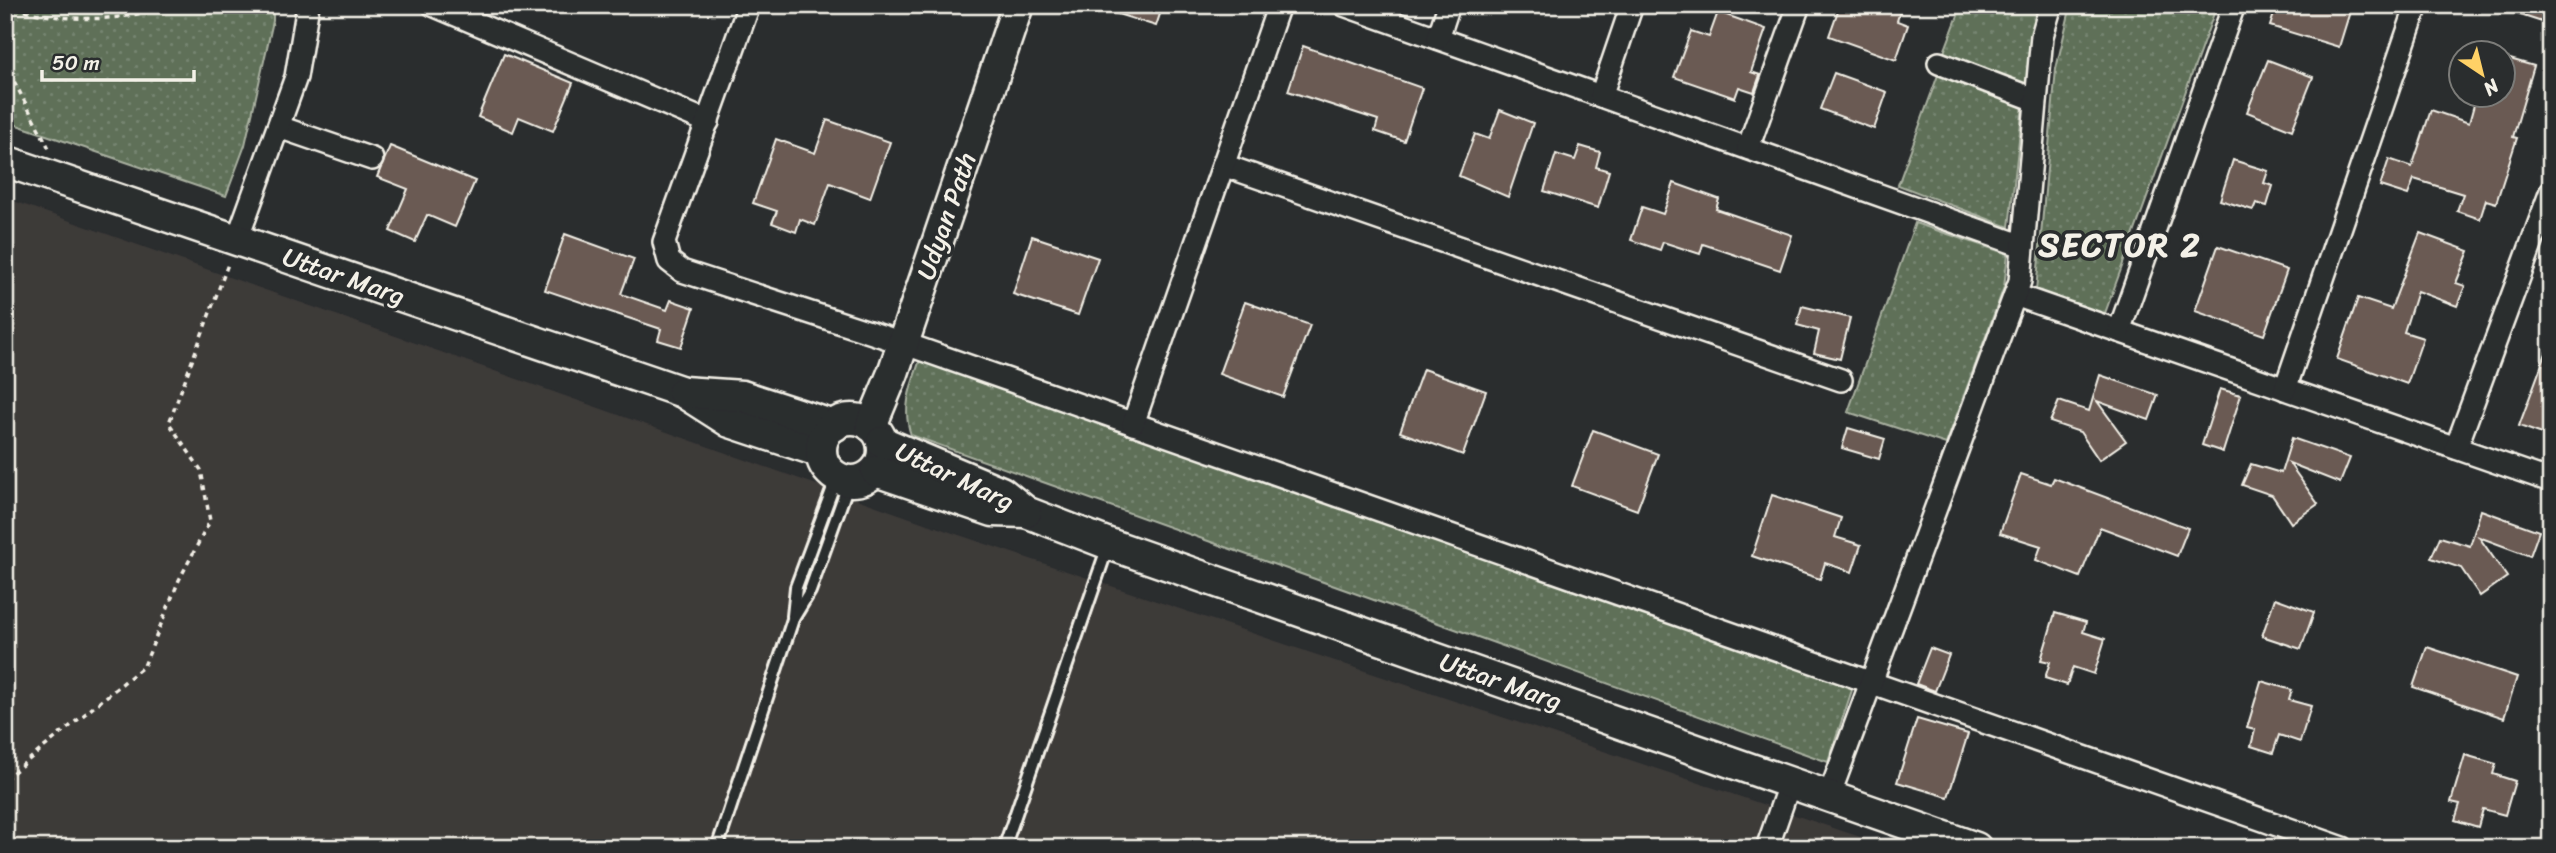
<svg xmlns="http://www.w3.org/2000/svg" width="2556" height="853" font-family="Sriracha,sans-serif">
<style>
.built{fill:#3e3a39}
.park{fill:url(#park-dots);stroke:#a9b0a0;stroke-width:2}
.building{fill:#6b5a53;stroke:#f4f1e8;stroke-width:2}
.lines{fill:none;stroke-linecap:round;stroke-linejoin:round}
.service-casing{stroke:#f4f1e8;stroke-width:16}
.minor-casing{stroke:#f4f1e8;stroke-width:26}
.secondary-casing{stroke:#f4f1e8;stroke-width:35}
.path{stroke:#f4f1e8;stroke-width:3.5;stroke-dasharray:5 5;stroke-linecap:butt}
.service{stroke:#2a2d2e;stroke-width:10}
.minor{stroke:#2a2d2e;stroke-width:21}
.secondary{stroke:#2a2d2e;stroke-width:30}
.labels{text-anchor:middle;dominant-baseline:central;stroke-width:7;stroke-linejoin:round;paint-order:stroke}
.street-label{font-size:26px;fill:#f4f1e8;stroke:#2a2d2e}
.district-label{font-size:33px;font-weight:bold;letter-spacing:2px;fill:#f4f1e8;stroke:#2a2d2e}
</style>
<defs>
<pattern id="park-dots" width="8" height="8" patternUnits="userSpaceOnUse" patternTransform="scale(1.75)"><rect width="8" height="8" fill="#5e7059"/><path d="M2 2h.1M6 6h.1" fill="none" stroke="#768571" stroke-width="1.8" stroke-linecap="round"/></pattern>
</defs>
<rect width="100%" height="100%" fill="#2a2d2e"/>
<filter id="ink" filterUnits="userSpaceOnUse"><feTurbulence type="fractalNoise" baseFrequency=".0143" numOctaves="2"/><feDisplacementMap in="SourceGraphic" scale="14" xChannelSelector="R" yChannelSelector="G"/><feConvolveMatrix kernelMatrix="1 2 1 2 8 2 1 2 1" color-interpolation-filters="sRGB"/></filter>
<g filter="url(#ink)">
<polygon class="built" points="5,198 947,531 1893,848 5,848"/>
<g class="park">
<polygon points="5,5 273,5 273,21 245,145 226,196 5,121"/>
<polygon points="1962,5 2040,5 2031,41 2028,88 1943,55"/>
<polygon points="2071,5 2217,5 2104,316 2036,291 2056,69"/>
<polygon points="1938,75 2023,105 2009,227 1898,185"/>
<polygon points="1915,223 2008,254 2004,287 1946,444 1848,412"/>
<path d="M921,357l933,327 -26,78 -917,-327c-10,-28 1,-52 10,-78z"/>
</g>
<g class="building">
<polygon points="1103,5 1163,5 1156,26 1102,9"/>
<polygon points="1840,5 1902,5 1897,21 1908,25 1896,60 1829,36"/>
<polygon points="2277,5 2352,5 2339,47 2270,26"/>
<polygon points="2503,5 2551,5 2551,6 2545,23 2502,9"/>
<polygon points="1718,12 1766,29 1751,72 1760,75 1754,92 1739,87 1735,98 1674,77 1691,31 1709,37"/>
<polygon points="1303,46 1422,88 1404,141 1375,131 1378,120 1288,91"/>
<polygon points="504,54 573,83 553,131 519,117 513,132 478,117"/>
<polygon points="2503,57 2534,66 2513,137 2517,138 2496,203 2486,200 2480,219 2457,211 2463,194 2414,179 2408,195 2380,186 2389,159 2412,167 2431,110 2469,123 2477,94 2503,94"/>
<polygon points="2268,60 2313,77 2292,130 2247,112"/>
<polygon points="1834,73 1887,92 1874,129 1820,109"/>
<polygon points="1500,110 1533,123 1508,197 1459,176 1475,134 1489,139"/>
<polygon points="827,120 890,142 870,198 830,183 815,225 800,219 796,232 772,223 777,211 753,203 776,139 815,153"/>
<polygon points="390,146 475,181 455,227 427,215 415,242 390,231 408,189 377,177"/>
<polygon points="1580,146 1600,152 1596,167 1609,171 1598,208 1544,191 1556,154 1575,160"/>
<polygon points="2233,160 2268,171 2264,183 2273,186 2267,206 2256,203 2253,210 2220,200"/>
<polygon points="1674,183 1719,199 1716,209 1792,235 1780,270 1703,244 1700,254 1663,242 1660,250 1631,240 1642,207 1663,214"/>
<polygon points="2420,233 2469,251 2456,283 2465,286 2457,306 2417,291 2404,332 2423,338 2407,384 2337,359 2358,298 2391,309"/>
<polygon points="565,234 634,259 621,294 667,310 671,300 694,308 681,347 658,340 661,329 545,290"/>
<polygon points="1032,236 1098,258 1078,315 1013,294"/>
<polygon points="2218,246 2287,270 2264,335 2195,311"/>
<polygon points="1245,302 1310,325 1283,397 1219,374"/>
<polygon points="1802,306 1850,318 1840,359 1814,353 1819,331 1797,325"/>
<polygon points="2549,345 2551,345 2551,437 2519,426"/>
<polygon points="1423,369 1486,391 1463,455 1400,432"/>
<polygon points="2100,375 2158,395 2149,420 2097,401 2126,441 2099,460 2080,432 2050,422 2059,401 2089,411"/>
<polygon points="2220,389 2241,395 2223,452 2202,445"/>
<polygon points="1848,428 1885,439 1879,459 1842,448"/>
<polygon points="1593,430 1658,454 1637,510 1572,486"/>
<polygon points="2292,438 2350,458 2340,483 2289,463 2318,504 2291,523 2272,495 2242,485 2251,464 2281,473"/>
<polygon points="2021,474 2051,484 2054,478 2188,528 2177,556 2100,527 2080,577 2036,560 2041,546 2000,533"/>
<polygon points="1772,495 1841,518 1835,537 1861,545 1852,572 1825,563 1820,579 1752,556"/>
<polygon points="2481,510 2539,531 2530,556 2479,537 2507,577 2480,596 2461,568 2431,558 2440,537 2470,546"/>
<polygon points="2275,598 2314,612 2301,649 2262,636"/>
<polygon points="2055,613 2086,622 2083,632 2105,639 2094,674 2073,667 2067,685 2045,678 2050,662 2041,660"/>
<polygon points="2427,647 2517,677 2504,718 2413,687"/>
<polygon points="1930,648 1949,655 1935,691 1916,684"/>
<polygon points="2261,681 2292,690 2289,700 2311,706 2300,742 2279,735 2273,753 2251,746 2255,730 2247,728"/>
<polygon points="1917,719 1968,734 1948,797 1897,782"/>
<polygon points="2465,755 2496,764 2493,774 2515,781 2505,815 2483,809 2478,827 2455,820 2460,804 2451,802"/>
</g>
<g class="lines">
<defs>
<g id="service">
<polyline points="793,616 796,587 837,477"/>
<polyline points="717,848 793,619 810,591 849,482"/>
<polyline points="1004,848 1108,546"/>
</g>
<g id="minor">
<polyline points="433,5 708,122"/>
<polyline points="749,5 664,242 669,261 682,271 903,343 2343,848"/>
<polyline points="1344,5 2023,246"/>
<polyline points="1438,38 1449,5"/>
<polyline points="1939,63 2036,100"/>
<polyline points="1601,96 1632,5"/>
<polyline points="279,127 372,159"/>
<polyline points="1748,148 1799,5"/>
<polyline points="1223,165 1841,380"/>
<polyline points="237,240 296,77 308,5"/>
<polyline points="2015,295 2551,481"/>
<polyline points="2119,331 2234,5"/>
<polyline points="2285,389 2417,5"/>
<polyline points="1133,424 1279,5"/>
<polyline points="2456,448 2551,191"/>
<polyline points="1829,796 2020,281 2042,36 2051,5"/>
<polyline points="1767,848 1790,782"/>
</g>
<g id="secondary">
<polyline points="5,161 683,392 730,422 821,452"/>
<polyline points="683,392 742,396 834,426"/>
<circle cx="852" cy="450" r="31"/>
<polyline points="871,426 893,373 1018,5"/>
<polyline points="882,442 1001,492 1026,512 1109,544 1976,848"/>
<polyline points="876,471 993,511 1026,512"/>
</g>
</defs>
<use href="#service" class="service-casing"/>
<use href="#minor" class="minor-casing"/>
<use href="#secondary" class="secondary-casing"/>
<g class="path">
<path d="M6,5c41,16 118,20 158,0"/>
<polyline points="5,18 9,7"/>
<polyline points="5,64 51,152"/>
<polyline points="5,779 144,666 179,580 210,521 201,470 169,423 228,264"/>
</g>
<use href="#service" class="service"/>
<use href="#minor" class="minor"/>
<use href="#secondary" class="secondary"/>
</g>
</g>
<g class="labels">
<g class="street-label">
<text transform="translate(946 216) rotate(-71)">Udyan Path</text>
<text transform="translate(344 276) rotate(19)">Uttar Marg</text>
<text transform="translate(955 476) rotate(25)">Uttar Marg</text>
<text transform="translate(1501 681) rotate(19)">Uttar Marg</text>
</g>
<g class="district-label">
<text x="2120" y="245">SECTOR 2</text>
</g>
</g>
<rect width="2556" height="853" fill="none" stroke="#2a2d2e" stroke-width="28"/>
<rect x="14" y="14" width="2528" height="825" fill="none" stroke="#f4f1e8" stroke-width="2.5" filter="url(#ink)"/>
<g transform="translate(2482 74) rotate(145)"><circle r="33" fill="#2a2d2e" stroke="#7b7b78" stroke-width="2"/>
<path d="M0-5L12 26L0 18L-12 26Z" fill="#ffd166"/>
<text y="-10" font-size="19" font-weight="bold" text-anchor="middle" fill="#f4f1e8">N</text>
</g>
<path d="M42 70v10h152v-10" fill="none" stroke="#f4f1e8" stroke-width="3.5"/>
<text x="52" y="70" font-size="21" fill="#f4f1e8" stroke="#2a2d2e" stroke-width="5" paint-order="stroke">50 m</text>
</svg>
